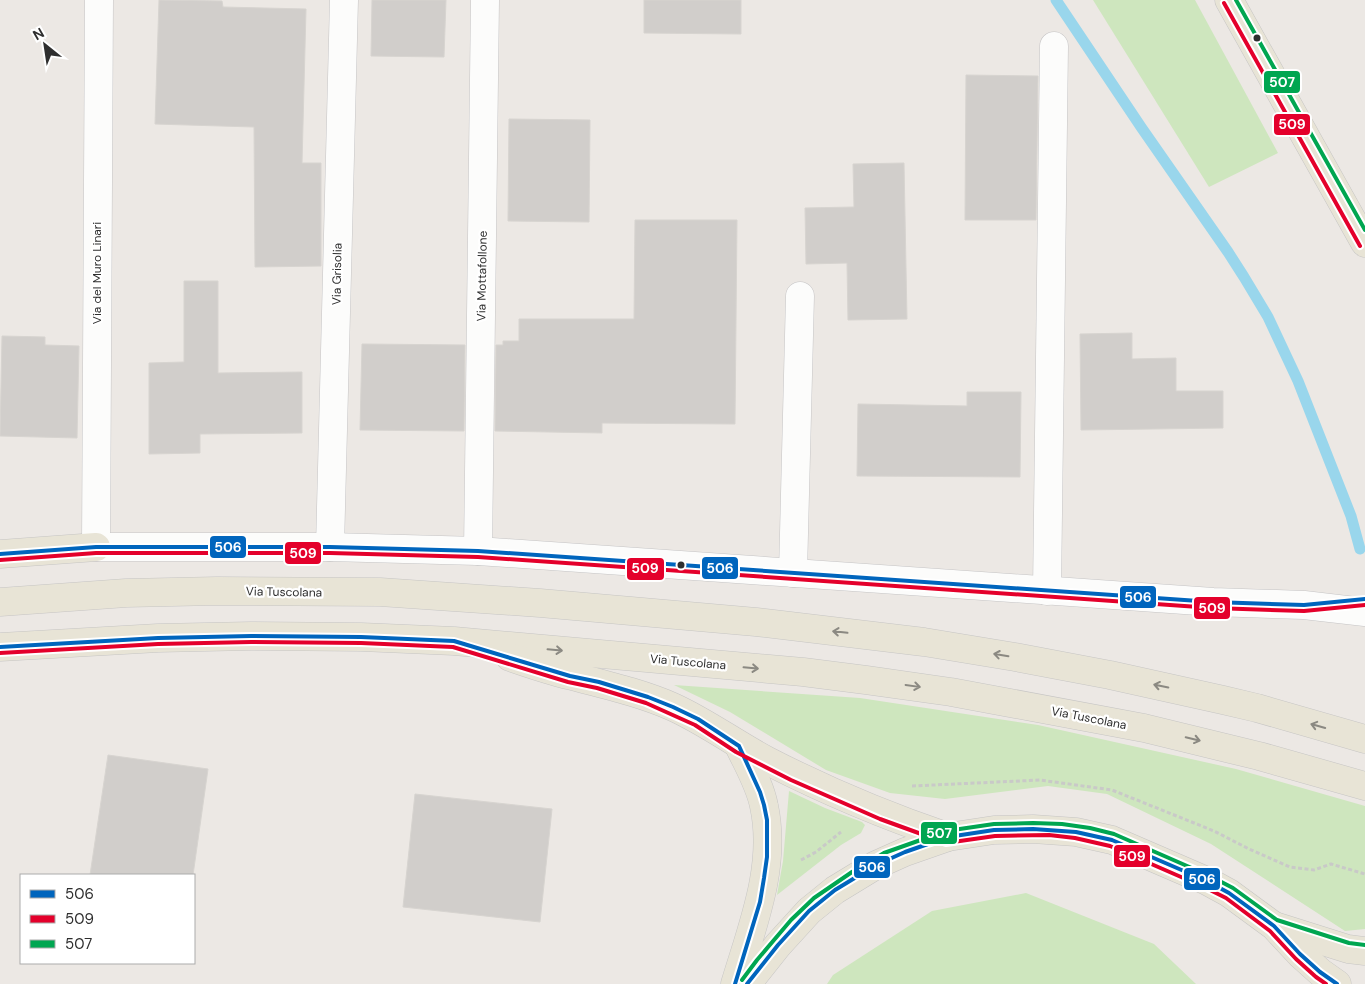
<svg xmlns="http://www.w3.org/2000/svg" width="1365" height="984" font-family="'DM Sans',sans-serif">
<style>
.green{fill:#cee6be}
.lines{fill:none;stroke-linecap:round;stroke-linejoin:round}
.stream{stroke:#99d6ec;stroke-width:11}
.building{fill:#d1cecb;stroke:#d7d4d0}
.minor-casing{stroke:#c5c4c5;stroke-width:29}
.major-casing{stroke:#c6c5c4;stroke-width:29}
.path{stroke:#c9c9c8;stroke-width:3;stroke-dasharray:4 2.5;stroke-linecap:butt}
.minor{stroke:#fcfcfb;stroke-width:28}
.major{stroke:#e8e4d6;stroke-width:28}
.bus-1-casing{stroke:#fff;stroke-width:8}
.bus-2-casing{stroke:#fff;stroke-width:8}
.bus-3-casing{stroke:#fff;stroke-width:8}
.bus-1{stroke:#0065bd;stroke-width:4}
.bus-2{stroke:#e4002b;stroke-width:4}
.bus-3{stroke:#00a651;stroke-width:4}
.oneway{stroke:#8b8982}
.bus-dot{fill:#2e2e2e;stroke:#fff;stroke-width:2}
.labels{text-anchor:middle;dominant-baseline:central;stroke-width:4.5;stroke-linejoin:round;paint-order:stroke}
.street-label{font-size:12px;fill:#2e2e2e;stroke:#fff}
.line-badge{stroke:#fff;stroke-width:2}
.badge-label{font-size:14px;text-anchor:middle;font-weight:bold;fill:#fff}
</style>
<rect width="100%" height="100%" fill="#ece8e4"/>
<g class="green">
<polygon points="1093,0 1195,0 1278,153 1209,187"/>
<polygon points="674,685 860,698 1038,725 1236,769 1365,806 1365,929 1345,931 1211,844 1107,794 1048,786 945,799 890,793 826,770 730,712"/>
<polygon points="789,791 825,808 862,822 865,825 861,833 841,845 777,895 783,861"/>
<polygon points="1026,893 1154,944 1196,984 827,984 833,975 932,911"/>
</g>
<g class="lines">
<polyline class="stream" points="1056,0 1141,127 1228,252 1244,277 1268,317 1298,381 1351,516 1360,549"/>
</g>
<g class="building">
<polygon points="159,0 222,1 223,7 306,9 302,163 321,163 321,266 255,267 254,127 155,124"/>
<polygon points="372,0 446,0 444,57 371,56"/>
<polygon points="644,0 741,0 741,34 644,33"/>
<polygon points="966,75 1038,76 1036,220 965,220"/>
<polygon points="509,119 590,120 589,222 508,221"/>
<polygon points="904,163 907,319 848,320 847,263 806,264 805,208 854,207 853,164"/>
<polygon points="635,220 737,220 735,424 602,423 602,433 495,431 496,345 503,345 503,341 519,341 519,319 634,319"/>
<polygon points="184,281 218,281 218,373 302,372 302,433 200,434 200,453 149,454 149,363 184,362"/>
<polygon points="1132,333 1132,359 1176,358 1176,391 1223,391 1223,428 1081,430 1080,334"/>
<polygon points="2,336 45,337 45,345 79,346 77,438 0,436"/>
<polygon points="362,344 465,345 464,431 360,430"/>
<polygon points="967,392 1021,392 1020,477 857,476 858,404 967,406"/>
<polygon points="108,755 208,769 193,875 90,875"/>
<polygon points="415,794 552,809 540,922 403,907"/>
</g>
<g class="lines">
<defs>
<g id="minor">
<polyline points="99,0 96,547 330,547 478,551 1213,602 1304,605 1365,612"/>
<polyline points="330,547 344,0"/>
<polyline points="478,551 485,0"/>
<polyline points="793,573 800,296"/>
<polyline points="1047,591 1054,46"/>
</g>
<g id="major">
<polyline points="1229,0 1365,243"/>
<polyline points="0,554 96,547"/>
<polyline points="0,602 126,593 217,591 380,592 540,603 756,622 924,642 1015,657 1110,675 1223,700 1257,708 1365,739"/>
<polyline points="0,647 158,638 251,636 361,637 454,641 803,672 866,680 951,692 1144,728 1259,756 1365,786"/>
<path d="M510,657c20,7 41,14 62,19 34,9 69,17 101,31 33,15 61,36 93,53 58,30 120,56 182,77"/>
<polyline points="1275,926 1348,949 1365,951"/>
<path d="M735,984c17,-57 42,-118 29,-178 -4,-21 -16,-41 -25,-60"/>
<polyline points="747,984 778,945 809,911 835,890 876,865 905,852 948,837 994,830 1033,829 1076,832 1112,840 1207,881 1229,893 1274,926 1300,954 1320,972 1337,984"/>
</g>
</defs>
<use href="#minor" class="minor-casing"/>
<use href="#major" class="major-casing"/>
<g class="path">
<polyline points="912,786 1040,780 1112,790 1214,831 1249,849 1290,867 1314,870 1331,864 1365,874"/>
<polyline points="801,860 816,852 841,832"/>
</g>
<use href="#minor" class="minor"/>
<use href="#major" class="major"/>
<defs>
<g id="bus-1">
<polyline points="0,554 96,547 330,547 478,551 1213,602 1304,605 1365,599"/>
<polyline points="0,647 158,638 251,636 361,637 454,641 570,676 599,682 648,697 673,707 698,719 739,746 760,792 764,805 767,820 767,857 764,878 760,902 735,984"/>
<polyline points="747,984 778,945 809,911 835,890 876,865 905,852 948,837 994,830 1033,829 1076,832 1112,840 1207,881 1229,893 1274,926 1300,954 1320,972 1337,984"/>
</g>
<g id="bus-2">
<polyline points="1224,3 1360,246"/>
<polyline points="0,560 96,553 330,553 478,557 1213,608 1304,611 1365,605"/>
<polyline points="0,653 158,644 251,642 361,643 453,647 568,682 597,688 646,703 695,725 736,752 791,780 880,819 946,843 995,836 1049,835 1075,838 1110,846 1204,887 1226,898 1270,931 1296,959 1316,977 1326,984"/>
</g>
<g id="bus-3">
<polyline points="1236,0 1365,230"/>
<polyline points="742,980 757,960 791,920 814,898 852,872 884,853 946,831 994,824 1033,823 1062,824 1090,828 1114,834 1210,876 1233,888 1277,920 1349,943 1365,945"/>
</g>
</defs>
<use href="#bus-1" class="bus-1-casing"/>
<use href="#bus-2" class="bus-2-casing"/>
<use href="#bus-3" class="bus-3-casing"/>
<use href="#bus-1" class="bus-1"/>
<use href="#bus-2" class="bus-2"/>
<use href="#bus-3" class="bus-3"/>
</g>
<defs><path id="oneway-shaft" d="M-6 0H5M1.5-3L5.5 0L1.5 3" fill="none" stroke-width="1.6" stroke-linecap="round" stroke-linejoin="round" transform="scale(1.25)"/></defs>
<g class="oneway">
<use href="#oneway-shaft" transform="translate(840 632) rotate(-174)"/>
<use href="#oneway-shaft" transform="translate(555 650) rotate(5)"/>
<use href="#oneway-shaft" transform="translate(1001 655) rotate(-171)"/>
<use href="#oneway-shaft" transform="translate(751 668) rotate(5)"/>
<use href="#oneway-shaft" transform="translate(913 686) rotate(8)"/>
<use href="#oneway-shaft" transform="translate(1161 686) rotate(-168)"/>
<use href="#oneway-shaft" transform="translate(1318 726) rotate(-164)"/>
<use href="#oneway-shaft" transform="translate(1193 739) rotate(13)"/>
</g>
<g class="bus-dot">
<circle cx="1257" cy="38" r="4.5"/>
<circle cx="681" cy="565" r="4.5"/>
</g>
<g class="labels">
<g class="street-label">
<text transform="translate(97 273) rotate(-90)">Via del Muro Linari</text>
<text transform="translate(337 274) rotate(-89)">Via Grisolia</text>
<text transform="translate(482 276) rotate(-89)">Via Mottafollone</text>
<text transform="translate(284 592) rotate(1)">Via Tuscolana</text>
<text transform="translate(688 662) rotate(5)">Via Tuscolana</text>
<text transform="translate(1089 718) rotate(11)">Via Tuscolana</text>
</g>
</g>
<g class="line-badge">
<rect x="1263" y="70" width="38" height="24" rx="5" fill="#00a651"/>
<rect x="1273" y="113" width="38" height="23" rx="5" fill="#e4002b"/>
<rect x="209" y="535" width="38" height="24" rx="5" fill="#0065bd"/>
<rect x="284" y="541" width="38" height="24" rx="5" fill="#e4002b"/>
<rect x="701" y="556" width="38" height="24" rx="5" fill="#0065bd"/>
<rect x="626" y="557" width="39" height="24" rx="5" fill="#e4002b"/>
<rect x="1119" y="585" width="38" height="24" rx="5" fill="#0065bd"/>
<rect x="1193" y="596" width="38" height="24" rx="5" fill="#e4002b"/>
<rect x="920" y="821" width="38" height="24" rx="5" fill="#00a651"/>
<rect x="1113" y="844" width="38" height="24" rx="5" fill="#e4002b"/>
<rect x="853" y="855" width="38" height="24" rx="5" fill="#0065bd"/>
<rect x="1183" y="867" width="38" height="24" rx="5" fill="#0065bd"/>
</g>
<g class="badge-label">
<text x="1282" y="87">507</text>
<text x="1292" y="129">509</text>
<text x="228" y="552">506</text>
<text x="303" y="558">509</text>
<text x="720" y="573">506</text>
<text x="645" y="573">509</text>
<text x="1138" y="602">506</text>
<text x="1212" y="613">509</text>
<text x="939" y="838">507</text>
<text x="1132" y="861">509</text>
<text x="872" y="872">506</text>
<text x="1202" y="884">506</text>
</g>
<rect x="20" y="874" width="175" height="90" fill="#ffffff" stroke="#ababab"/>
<rect x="30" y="890" width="25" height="8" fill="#0065bd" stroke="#ababab"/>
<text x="65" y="899" font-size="15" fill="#2e2e2e">506</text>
<rect x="30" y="915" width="25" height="8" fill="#e4002b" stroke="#ababab"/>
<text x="65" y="924" font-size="15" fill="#2e2e2e">509</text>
<rect x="30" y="940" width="25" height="8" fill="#00a651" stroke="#ababab"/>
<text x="65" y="949" font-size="15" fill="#2e2e2e">507</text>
<g transform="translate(45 45) rotate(330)" stroke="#ffffff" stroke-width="4" paint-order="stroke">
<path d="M0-4L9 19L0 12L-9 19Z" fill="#2e2e2e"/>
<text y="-8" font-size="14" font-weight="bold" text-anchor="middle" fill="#2e2e2e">N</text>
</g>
</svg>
